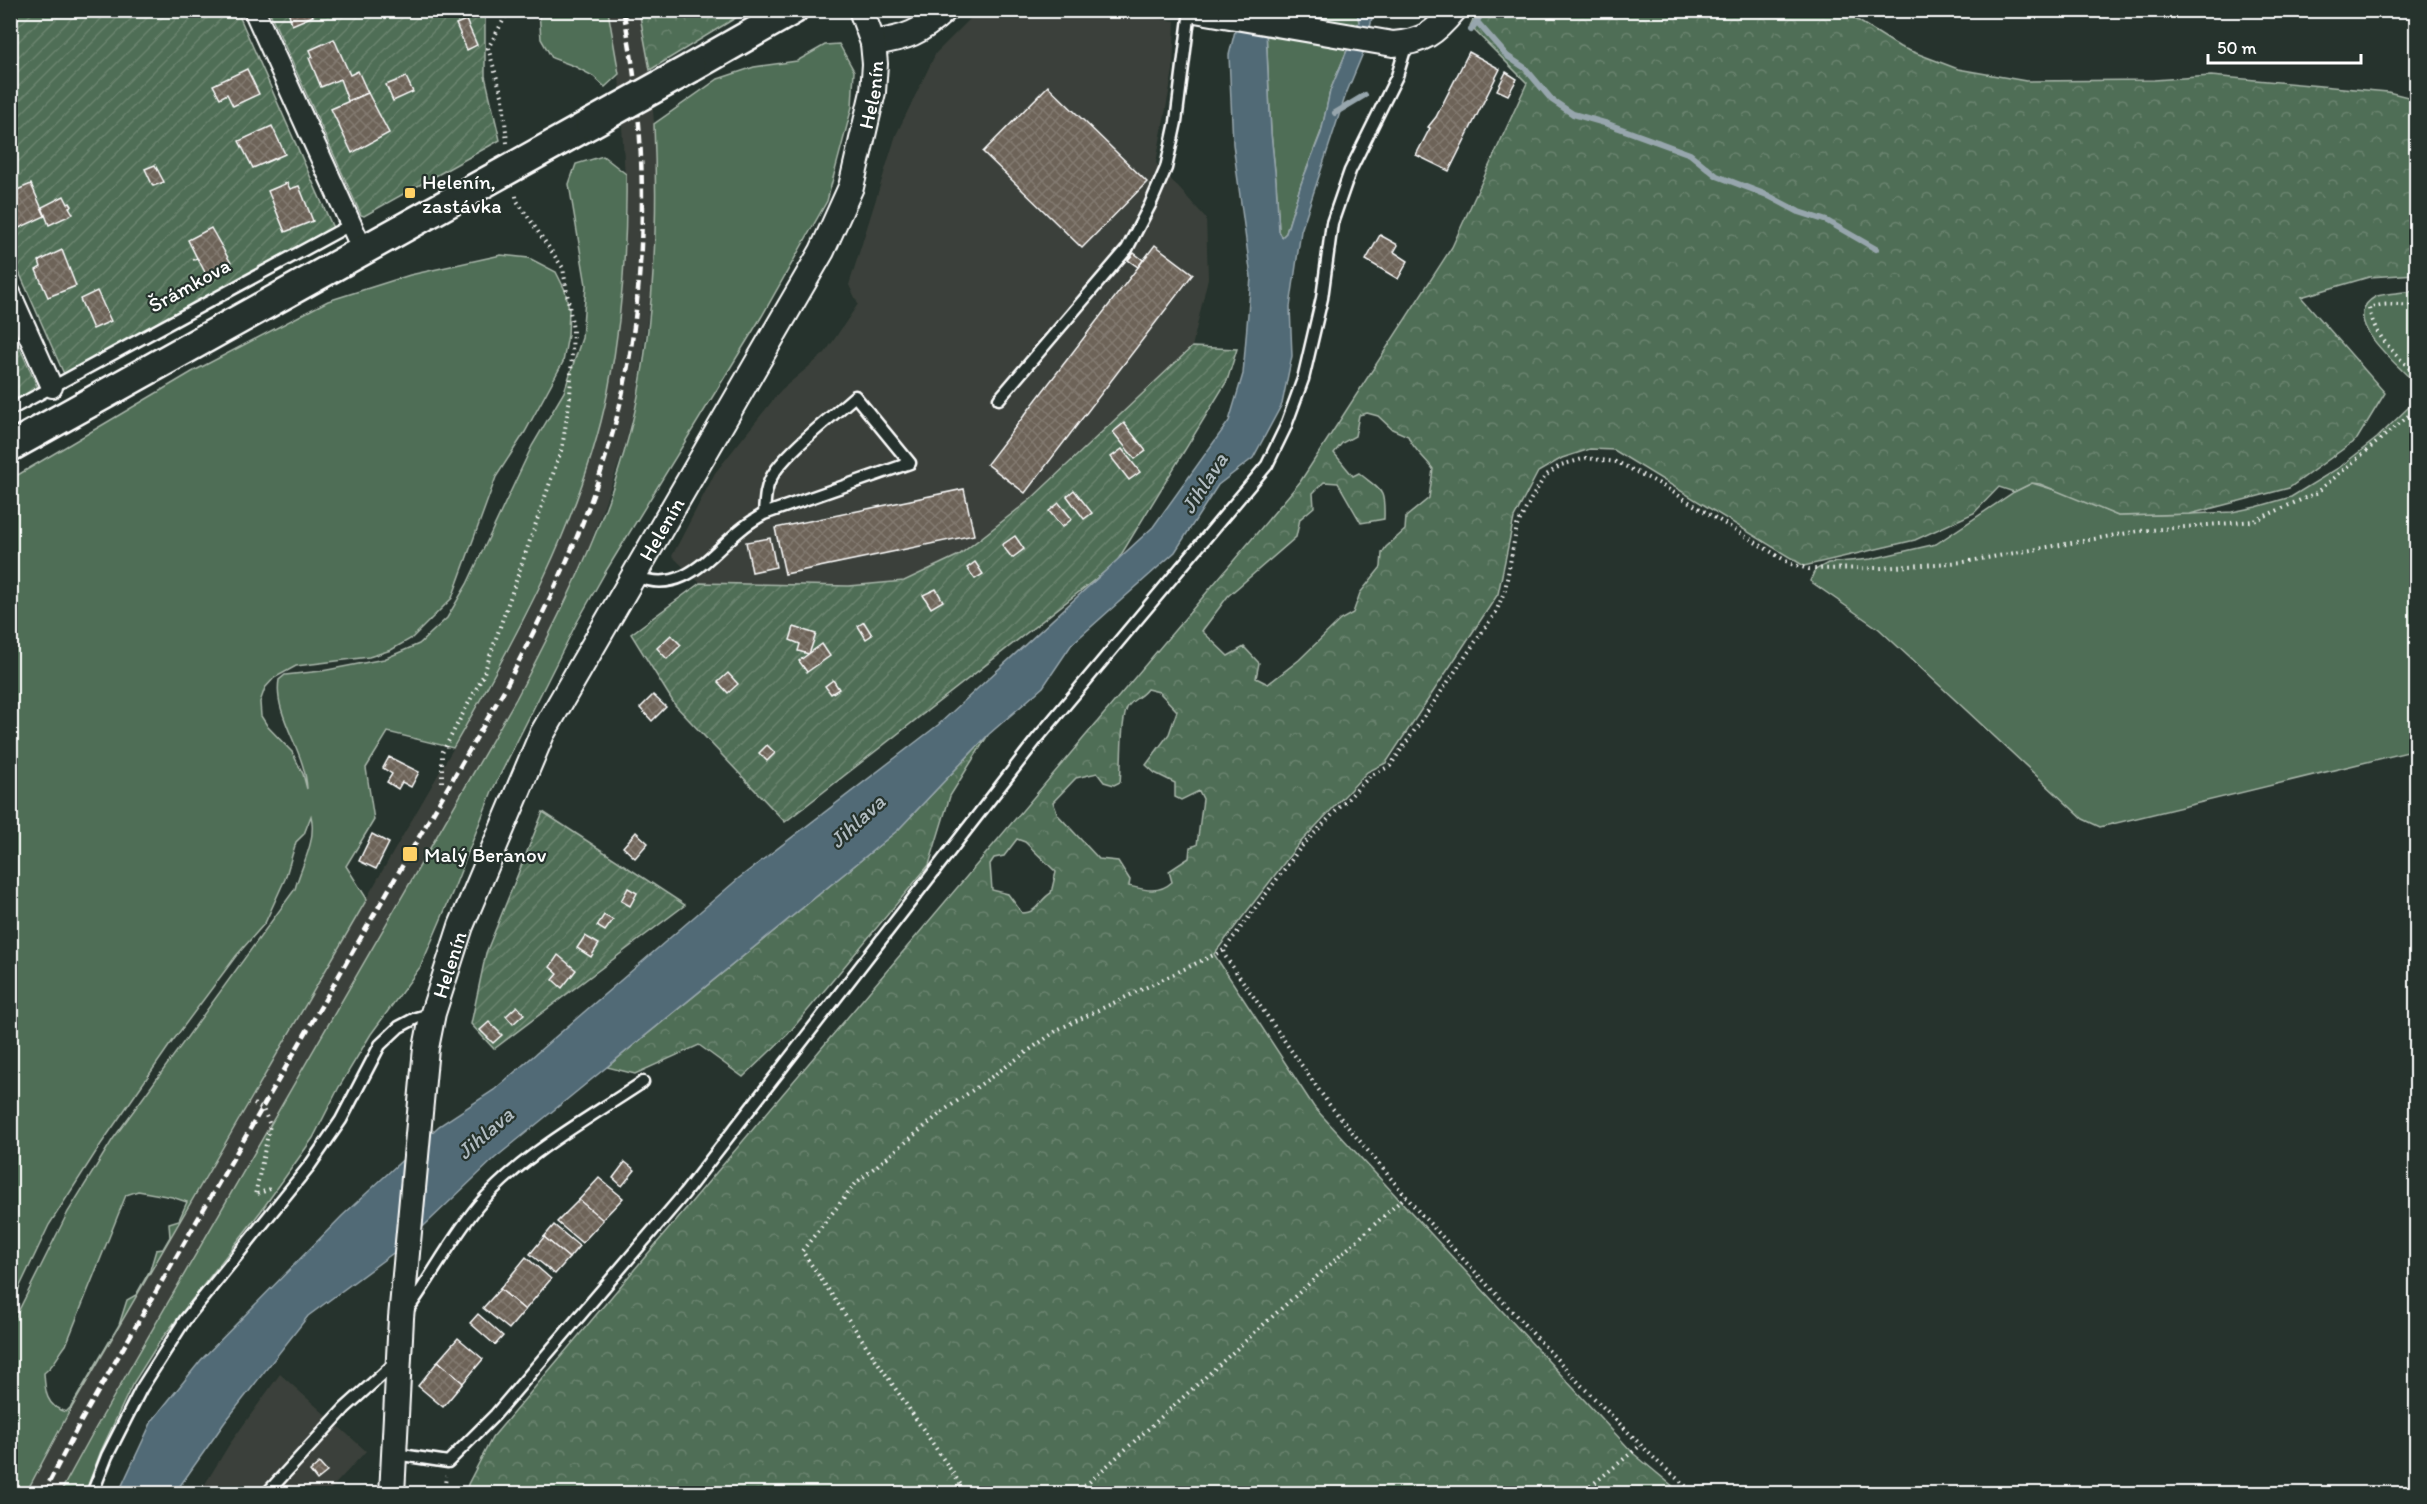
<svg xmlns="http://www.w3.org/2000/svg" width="2427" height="1504" font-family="Itim,sans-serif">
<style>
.built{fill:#3b413a}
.grass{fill:#506e56;stroke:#a8b6aa;stroke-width:1.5;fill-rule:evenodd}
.forest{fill:url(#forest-crowns);stroke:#a8b6aa;stroke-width:1.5;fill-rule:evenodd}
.garden{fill:url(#garden-furrows);stroke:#a8b6aa;stroke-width:1.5}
.water{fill:#516a76;stroke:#97a6ad;stroke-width:1.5}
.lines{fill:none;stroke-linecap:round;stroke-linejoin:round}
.stream{stroke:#97a6ad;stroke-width:6}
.building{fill:url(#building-cross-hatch);stroke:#fff;stroke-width:1.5}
.service-casing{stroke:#fff;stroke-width:15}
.minor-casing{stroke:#fff;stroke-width:24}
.tertiary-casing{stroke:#fff;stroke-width:28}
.secondary-casing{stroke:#fff;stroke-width:33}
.path{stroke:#fff;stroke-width:4;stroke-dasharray:1.5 4.5;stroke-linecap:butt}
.service{stroke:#26332d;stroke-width:10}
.minor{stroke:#26332d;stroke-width:20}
.tertiary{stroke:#26332d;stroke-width:24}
.secondary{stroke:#26332d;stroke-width:28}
.rail{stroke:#fff;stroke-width:4.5;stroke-dasharray:9 4.5;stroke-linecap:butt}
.secondary-bridge-casing{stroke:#fff;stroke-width:33;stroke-linecap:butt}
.secondary-bridge{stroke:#26332d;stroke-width:28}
.poi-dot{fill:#ffd166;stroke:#26332d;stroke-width:2}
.labels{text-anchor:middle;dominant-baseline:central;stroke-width:4.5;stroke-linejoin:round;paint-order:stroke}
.street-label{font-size:21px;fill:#fff;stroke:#26332d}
.poi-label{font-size:21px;fill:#fff;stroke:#26332d;text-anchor:start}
.water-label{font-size:22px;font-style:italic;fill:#b1bcc1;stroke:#26332d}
</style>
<defs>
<pattern id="forest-crowns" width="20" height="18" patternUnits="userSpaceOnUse" patternTransform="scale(1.5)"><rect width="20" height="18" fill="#506e56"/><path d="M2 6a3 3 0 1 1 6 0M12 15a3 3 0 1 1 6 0" fill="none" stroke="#6a846f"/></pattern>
<pattern id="garden-furrows" width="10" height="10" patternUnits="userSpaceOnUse" patternTransform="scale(1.5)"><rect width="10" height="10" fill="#506e56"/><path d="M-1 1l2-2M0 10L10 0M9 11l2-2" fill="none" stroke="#6a846f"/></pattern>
<pattern id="building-cross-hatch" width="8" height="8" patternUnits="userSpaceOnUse" patternTransform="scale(1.5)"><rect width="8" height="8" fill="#6d6358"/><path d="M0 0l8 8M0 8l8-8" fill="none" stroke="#837a71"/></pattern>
</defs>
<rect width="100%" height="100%" fill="#26332d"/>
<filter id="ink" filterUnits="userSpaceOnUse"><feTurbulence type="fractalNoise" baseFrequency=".0167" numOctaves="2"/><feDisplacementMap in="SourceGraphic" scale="12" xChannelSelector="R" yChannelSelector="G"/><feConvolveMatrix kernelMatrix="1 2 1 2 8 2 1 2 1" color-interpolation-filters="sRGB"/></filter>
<g filter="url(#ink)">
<g class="built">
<polygon points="608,11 639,11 643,30 650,70 654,124 657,212 656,257 637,397 625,446 584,562 558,620 516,699 95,1429 60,1493 26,1494 68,1414 490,685 531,607 596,438 608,391 614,351 625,255 627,212 619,74"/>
<polygon points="978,11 1113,11 1175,21 1173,70 1156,163 1206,218 1208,278 1192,347 1031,499 959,555 904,581 849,586 700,583 672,556 715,473 781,390 825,353 858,304 849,285 896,135 936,53"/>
<polygon points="280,1374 366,1451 327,1493 199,1494 229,1445"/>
</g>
<g class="grass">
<polygon points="539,11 608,11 619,74 605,87 593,76 574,66 552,58 541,39"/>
<polygon points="1265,11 1357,11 1359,22 1330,91 1322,129 1301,184 1286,233 1282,237 1279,231 1276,181 1271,133"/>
<path d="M839,44l15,27 -2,36 -25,94 -65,115 -156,255 -30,53 -84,167 -39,100 -32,75 -50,68 -32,53 -26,51 -52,73 -101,130 -28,44 -31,66 -16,42h-25l35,-64 421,-730c50,-95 101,-196 122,-303 17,-92 20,-179 16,-272l64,-45 36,-12 43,-6 28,-16z"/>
<path d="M603,156l23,18c1,71 -4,146 -18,217 -26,128 -91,245 -155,357l-65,-16 -22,36 8,52 -28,46 21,33 -299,515 -42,79h-15v-167l57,-114 45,-73 182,-250c6,-23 22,-48 16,-73l-7,18 -8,8 -11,37 -20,44 -29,33 -67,90 -68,98 -52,81 -38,80v-826l181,-107 136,-71 82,-26 91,-20 28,3 27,14 9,18 4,19 -1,26 -5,27 -38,70 -29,45 -44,121 -40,40 -21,12 -22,7 -73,9 -22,12 -9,10 -5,14 1,14 7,11 24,25 11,22 4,15c-1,-37 -34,-74 -28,-109l6,-5 37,-4 62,-12 35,-15 28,-26 20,-34 65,-138 32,-54 18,-54 4,-53 -17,-101 7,-20zM138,1191l34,6 15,5 -8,18 -10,3 1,14 -7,12 -7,1 -6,20 -14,25 -9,5 -8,25 -48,82 -5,5c-20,-5 -21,-21 -22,-39 11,-8 14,-18 22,-28l60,-150z"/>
<path d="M2416,291v94c-12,-17 -81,-65 -41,-88 8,-4 32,-5 41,-6z"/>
<polygon points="2416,397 2416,750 2100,827 2083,819 1879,629 1810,581 1815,570 1828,563 1871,559 1936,544 2014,492 2032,483 2068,494 2118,516 2190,514 2232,512 2256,507 2291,497 2340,467 2377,438 2413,403"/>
</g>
<g class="forest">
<polygon points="639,11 682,11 697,16 712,11 747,11 650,70"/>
<path d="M1477,11h370l2,4 51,32 58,22 68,12 128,-1 57,-4 177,16 28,7v175l-47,3 -68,20 84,96 -28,46 -68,49 -99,26 -72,2 -78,-32 -8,-1 -18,9 -15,-5 -25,26 -59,27 -111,26 -190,-116 -24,-1 -28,9 -24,14 -24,46 -16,76 -112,169 -19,9 -69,73 -84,109 100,153 320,347 47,39h-1215l2,-9 24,-46 808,-956 152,-235 75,-164 -57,-57zM1367,413l11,3 14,13 16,7c4,12 17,22 25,33l-4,29 -23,19 -1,13 -19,17 -4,6 -1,14 -21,26 -7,20 -13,7 -41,40 -31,24 -12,-6 3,-15 -15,-16 -16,9 -26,-25 26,-35 68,-59 4,-18 14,-12 -1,-14 11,-11 14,1 23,40 23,-4c1,-31 -2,-27 -25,-46l-6,3 -19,-23 8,-10 13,-7 4,-21zM1147,689l12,3 18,19 -8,23 -23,31 9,8 20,10v14l6,3 18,-9 4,8 -6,46 -7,2 -1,11 -20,13 3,11c-13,12 -27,8 -43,4l1,-6 -12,-19 -19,-2 -41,-44 -5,-13 23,-24 21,-5 7,9 10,3 6,-3c2,-16 0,-68 9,-77 5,-6 13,-9 18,-16zM1017,839l8,3 31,30 -5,21c-12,7 -13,20 -29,20l-14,-19 -16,-4 -2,-26 4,-6 10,-2z"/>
<polygon points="988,735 950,796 929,865 788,1034 743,1077 699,1045 635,1074 607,1067 898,830"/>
</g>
<g class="garden">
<polygon points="10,11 237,11 333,228 64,374 11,254"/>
<polygon points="269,11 485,11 485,76 500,140 364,216 361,215"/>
<polygon points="10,326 38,388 11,403 10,403"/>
<polygon points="1192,347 1237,349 1227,381 1116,563 785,822 675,705 631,634 700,583 849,586 904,581 959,555 1031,499"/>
<polygon points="543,812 685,905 494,1049 471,1024 486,953"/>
</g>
<polygon class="water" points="1240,11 1265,11 1271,133 1276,181 1279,231 1282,237 1286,233 1301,184 1321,133 1330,91 1359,22 1357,11 1373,11 1368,41 1346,94 1301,231 1290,307 1292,356 1282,404 1253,458 1218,485 1175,552 1072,644 1043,687 988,735 898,830 495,1158 404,1245 308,1316 225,1422 175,1493 118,1494 152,1421 201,1360 342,1216 439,1126 494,1090 739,878 938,725 1153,527 1229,421 1243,374 1251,277 1233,144 1229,55"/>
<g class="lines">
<g class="stream">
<polyline points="1478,23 1507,56 1525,68 1552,100 1573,114 1608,124 1690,154 1717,176 1767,195 1799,212 1827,221 1876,249"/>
<polyline points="1471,30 1484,10"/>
<polyline points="1335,113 1365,95"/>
</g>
</g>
<g class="building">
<polygon points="288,10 319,10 312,14 313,16 292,25"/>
<polygon points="466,20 477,45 467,50 456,24"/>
<polygon points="334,39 350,75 358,71 368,93 348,101 340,79 321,87 309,58 313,57 310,50"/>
<polygon points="1469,52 1500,69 1449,171 1416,155 1430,128 1428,127 1436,117"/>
<polygon points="247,69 259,94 233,106 227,94 220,98 213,85"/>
<polygon points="1506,72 1517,79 1508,95 1497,90"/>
<polygon points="406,77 413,92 393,101 386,85"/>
<polygon points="1048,86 1147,182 1082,248 983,152"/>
<polygon points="368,93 389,133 352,153 331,109"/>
<polygon points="272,126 285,154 253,168 239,141"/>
<polygon points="155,165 164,182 153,186 145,169"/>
<polygon points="287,183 290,189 299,186 313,221 285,232 268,191"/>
<polygon points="31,184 45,216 17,229 10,215 10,193"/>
<polygon points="64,196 68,204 70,203 72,206 69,207 73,214 49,225 42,207"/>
<polygon points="211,228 231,263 207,276 198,259 193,260 197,258 188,240"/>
<polygon points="1380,235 1398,245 1394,252 1408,261 1398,279 1366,260"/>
<polygon points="1155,245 1193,274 1025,493 987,464"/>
<polygon points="62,250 76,286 48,297 36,270 41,267 39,261"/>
<polygon points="1134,253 1143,260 1138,267 1128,260"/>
<polygon points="97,291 111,321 93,329 80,299"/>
<polygon points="1124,423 1146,451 1135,459 1113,432"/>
<polygon points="1122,449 1140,472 1129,480 1111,457"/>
<polygon points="964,489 974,535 785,574 775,528"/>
<polygon points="1074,490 1092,513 1084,519 1067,496"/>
<polygon points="1059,503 1072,519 1062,527 1049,511"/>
<polygon points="1015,536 1024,549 1012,558 1002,545"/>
<polygon points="770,538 776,567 752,572 746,542"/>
<polygon points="975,562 983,574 975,579 967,568"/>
<polygon points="936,589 943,601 931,608 923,595"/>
<polygon points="864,622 872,635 866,639 858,626"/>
<polygon points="794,627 816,634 809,654 798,651 800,644 790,640"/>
<polygon points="671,635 681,645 667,659 657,648"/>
<polygon points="822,644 830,656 807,672 799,661"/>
<polygon points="728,673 738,684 728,693 718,682"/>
<polygon points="833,680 839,689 831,694 825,686"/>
<polygon points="653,695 666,707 652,721 640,708"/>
<polygon points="767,745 775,753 767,761 759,753"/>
<polygon points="389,757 419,772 411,787 402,782 398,789 387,782 392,774 383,768"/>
<polygon points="636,832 648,843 635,858 623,847"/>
<polygon points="372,834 389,843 376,869 359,861"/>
<polygon points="628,888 637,893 630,906 621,901"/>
<polygon points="604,915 613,920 605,931 597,926"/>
<polygon points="585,936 599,944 591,957 577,948"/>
<polygon points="558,955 576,970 562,988 553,980 558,974 550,967"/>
<polygon points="517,1006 524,1014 513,1024 506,1016"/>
<polygon points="489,1022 502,1035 493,1043 480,1030"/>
<polygon points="625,1162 635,1170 622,1186 613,1178"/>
<polygon points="599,1178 623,1198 602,1220 578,1201"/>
<polygon points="579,1200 603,1220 582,1243 557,1222"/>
<polygon points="554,1225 579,1246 569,1258 544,1237"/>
<polygon points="544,1237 569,1258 555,1274 530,1254"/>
<polygon points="526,1257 551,1279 525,1310 500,1289"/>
<polygon points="500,1289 525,1310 509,1329 483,1308"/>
<polygon points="478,1314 503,1336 495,1345 470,1323"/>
<polygon points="458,1338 483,1359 463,1383 438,1361"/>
<polygon points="438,1361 463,1383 443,1407 418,1386"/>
<polygon points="319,1463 327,1472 317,1480 310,1471"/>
</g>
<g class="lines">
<defs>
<g id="service">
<polyline points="999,399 1127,249 1150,205 1166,168 1176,122 1190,10"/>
<polyline points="10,410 350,225"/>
<path d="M635,576c50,21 75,-23 109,-49 6,-5 13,-9 20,-13l146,-51 -55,-67c-21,19 -72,58 -84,82 -6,11 -6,23 -7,36"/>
<path d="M406,1312c25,-34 45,-73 72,-106 43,-51 110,-87 165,-124"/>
<polyline points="395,1454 448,1462 495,1415 684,1194 1036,740 1267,465 1285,428 1303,379 1322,298 1332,223 1350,171 1397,76 1407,43"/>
<polyline points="92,1494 107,1456 141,1389 185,1320 310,1165 341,1120 380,1045 399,1027 416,1018 433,1013"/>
<polyline points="266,1494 345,1408 396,1362"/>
</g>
<g id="minor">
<polyline points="254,10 363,251"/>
<polyline points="10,293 52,387"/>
</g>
<g id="tertiary">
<path d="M1195,10l198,34c30,-2 42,-11 61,-34"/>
<path d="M873,43c34,-5 47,-10 72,-33"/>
<path id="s1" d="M392,1494l9,-176 25,-270 7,-35 28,-87 81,-192 280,-483 29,-64 22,-95 2,-28 -2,-21 -12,-33"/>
</g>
<g id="secondary">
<polyline points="691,68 793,10"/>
<polyline points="10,447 590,124"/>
</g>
</defs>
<use href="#service" class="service-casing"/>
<use href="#minor" class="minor-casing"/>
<use href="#tertiary" class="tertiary-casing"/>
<use href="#secondary" class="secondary-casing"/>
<g class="path">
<polyline points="507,143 503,99 488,48 509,10"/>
<path d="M2416,305c-19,2 -26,-4 -47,3 5,29 27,46 47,67"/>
<polyline points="442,782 442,753 483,676 562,448 570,398 573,330 563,268 517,201 515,192"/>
<polyline points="254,1104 263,1109 270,1125 255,1195 270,1189"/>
<polyline points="444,1494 446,1476"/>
<polyline points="967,1494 802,1251 857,1182 946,1109 1059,1029 1224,950"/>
<polyline points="1076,1494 1406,1196"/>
<polyline points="1581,1494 1641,1445"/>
<polyline points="1695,1494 1659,1463 1581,1385 1419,1212 1328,1103 1225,956 1224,950 1301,847 1370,776 1390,766 1496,612 1505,590 1517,526 1531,499 1545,476 1561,465 1586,458 1617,462 1658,483 1791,564 1809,569 1881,568 1964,562 2139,531 2254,521 2316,493 2413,412 2416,405"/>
</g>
<use href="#service" class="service"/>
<use href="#minor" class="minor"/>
<use href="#tertiary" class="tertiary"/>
<use href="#secondary" class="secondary"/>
<path class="rail" d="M43,1494l38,-73 422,-729c42,-81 82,-162 107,-250 39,-131 41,-298 13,-432"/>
<defs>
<polyline id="secondary-bridge" points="590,124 691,68"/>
</defs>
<use href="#secondary-bridge" class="secondary-bridge-casing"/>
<use href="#secondary-bridge" class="secondary-bridge"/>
</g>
</g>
<g class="poi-dot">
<rect x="404" y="187" width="12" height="12" rx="3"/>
<rect x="402" y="846" width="16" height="16" rx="3"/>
</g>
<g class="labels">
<g class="street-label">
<text stroke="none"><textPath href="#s1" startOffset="1506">Helenín</textPath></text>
<text transform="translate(189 285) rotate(-29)">Šrámkova</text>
<text stroke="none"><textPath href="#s1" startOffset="1020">Helenín</textPath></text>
<text stroke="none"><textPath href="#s1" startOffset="534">Helenín</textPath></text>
</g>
<g class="poi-label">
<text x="422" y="181">Helenín,<tspan x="422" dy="24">zastávka</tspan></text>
<text x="424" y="854">Malý Beranov</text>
</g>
<g class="water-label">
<text transform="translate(1204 483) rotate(-57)">Jihlava</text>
<text transform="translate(857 821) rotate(-43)">Jihlava</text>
<text transform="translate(485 1133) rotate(-41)">Jihlava</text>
</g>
</g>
<rect width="2427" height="1504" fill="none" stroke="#26332d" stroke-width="36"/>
<rect x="18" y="18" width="2391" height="1468" fill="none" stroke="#fff" stroke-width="2" filter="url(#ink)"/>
<path d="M2208 54v9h153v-9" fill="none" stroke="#ffffff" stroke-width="3"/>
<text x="2217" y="54" font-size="18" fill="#ffffff" stroke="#26332d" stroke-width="4.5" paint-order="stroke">50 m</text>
</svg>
